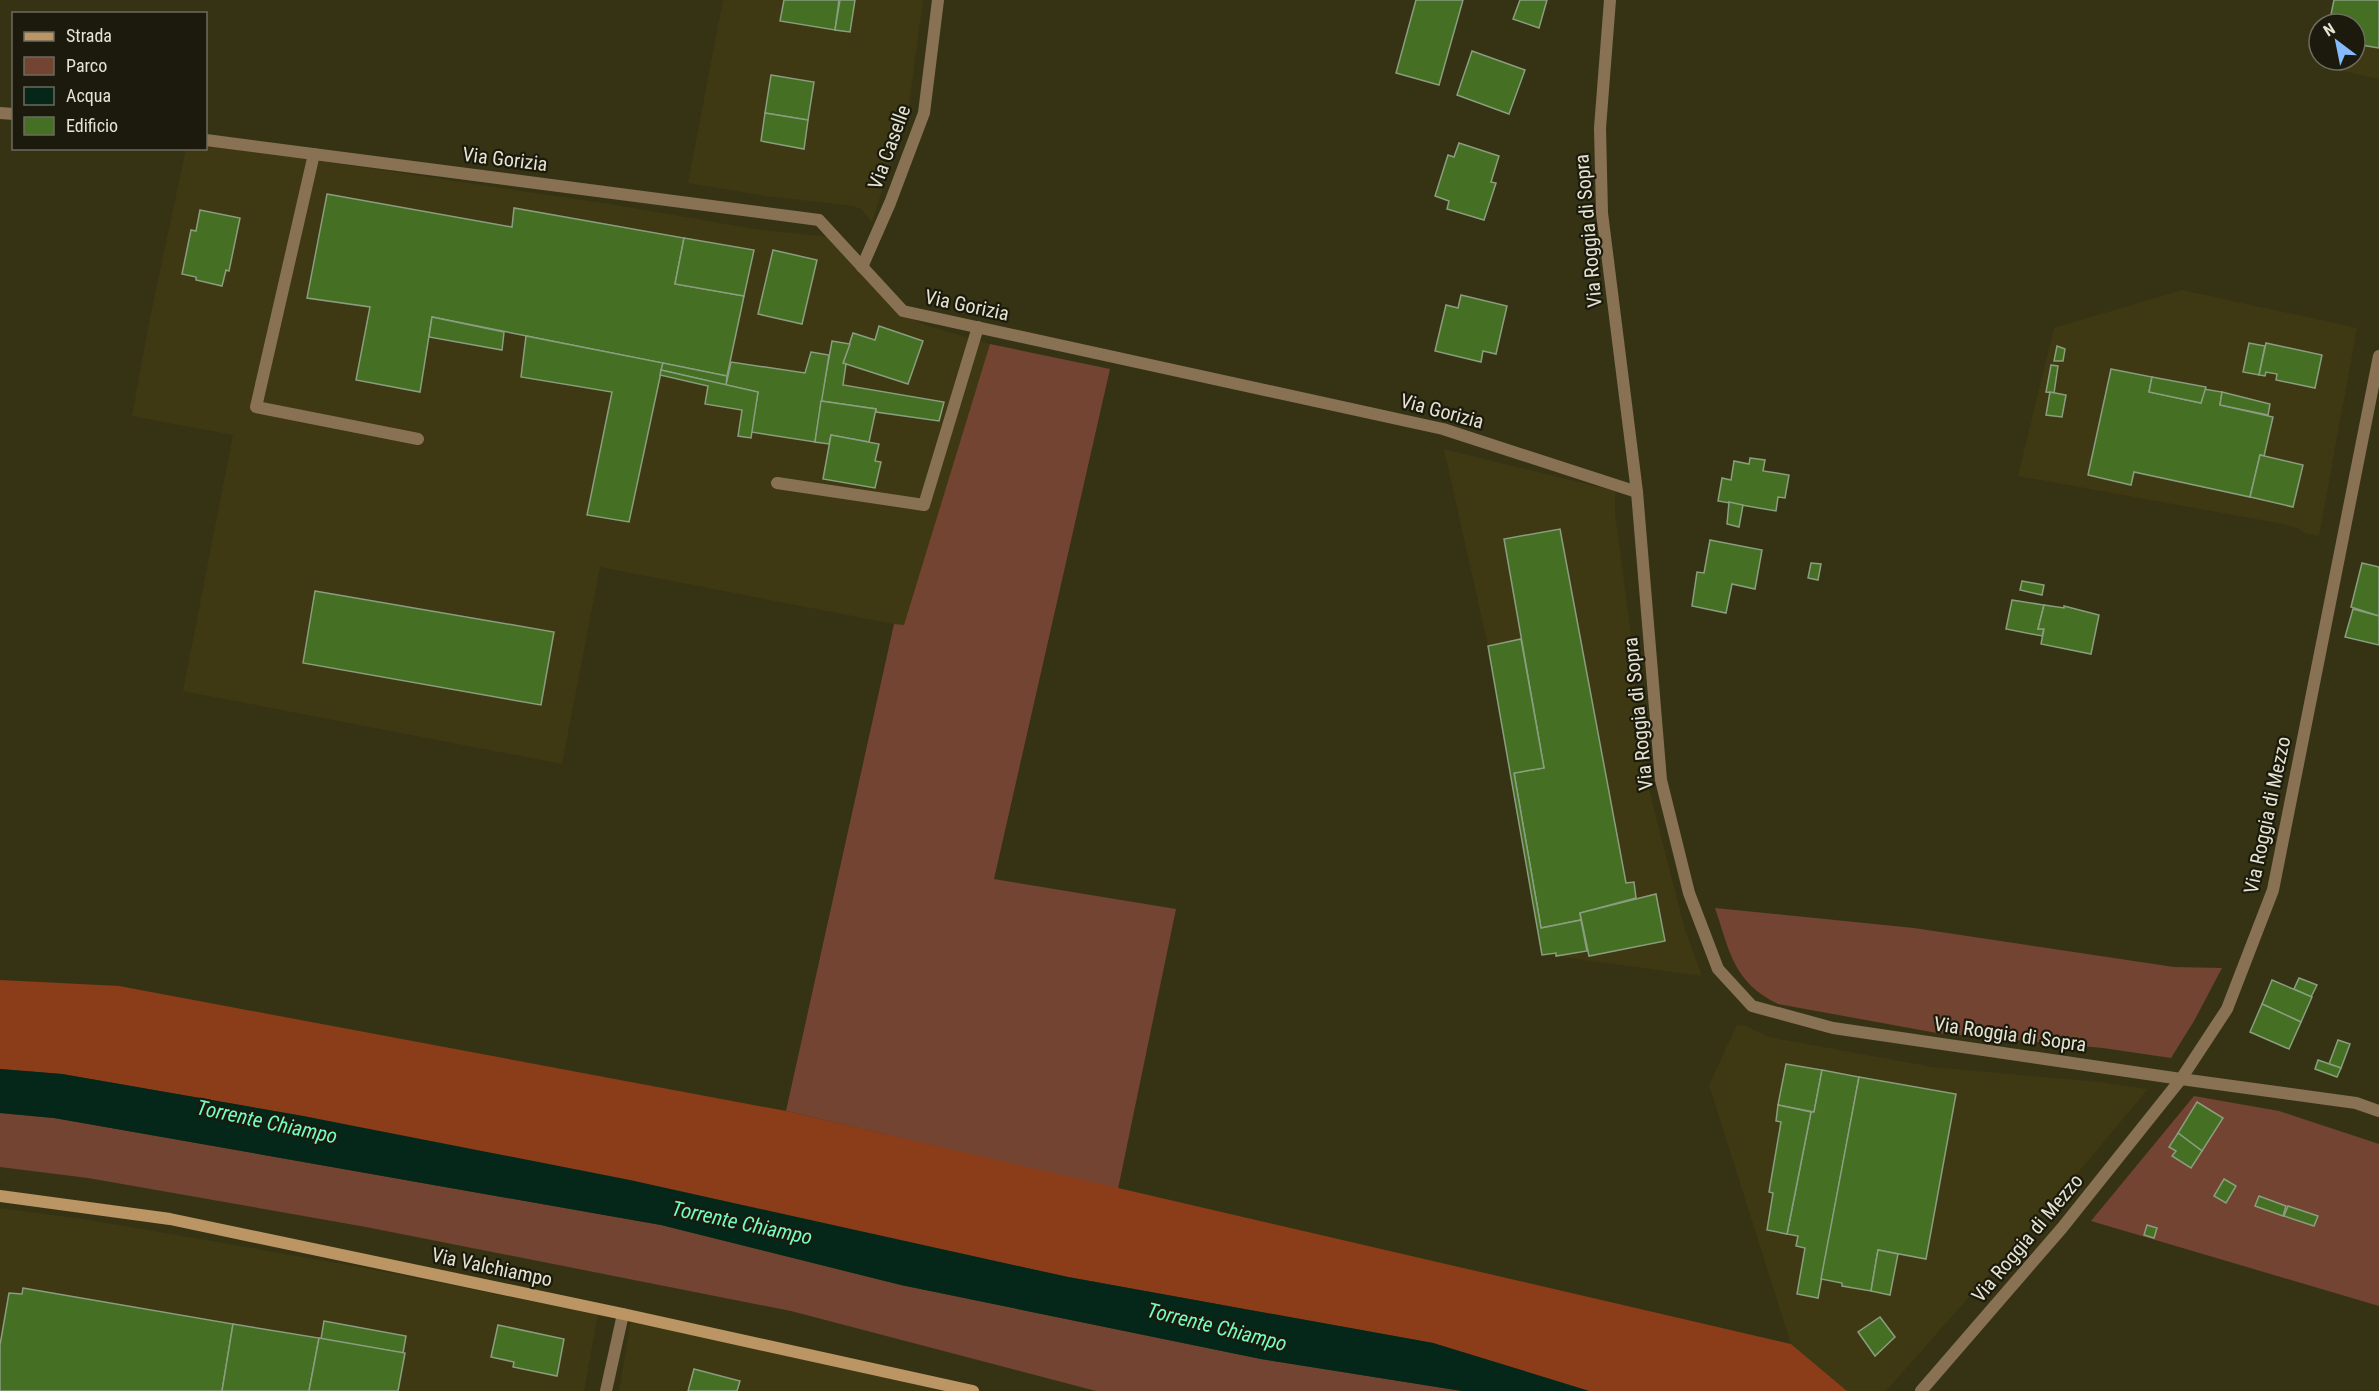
<svg xmlns="http://www.w3.org/2000/svg" width="2379" height="1391" font-family="'Roboto Condensed',sans-serif">
<style>
.built{fill:#3e3913}
.green{fill:#734431}
.forest{fill:#8b3d19}
.water{fill:#05271a}
.building{fill:#456f22;stroke:#8b9d80;stroke-width:1.5}
.lines{fill:none;stroke-linecap:round;stroke-linejoin:round}
.service{stroke:#897254;stroke-width:12}
.minor{stroke:#897254;stroke-width:12}
.tertiary{stroke:#897254;stroke-width:12}
.secondary{stroke:#bb9564;stroke-width:12}
.labels{text-anchor:middle;dominant-baseline:central;stroke-width:4.5;stroke-linejoin:round;paint-order:stroke}
.street-label{font-size:20px;fill:#e5e4d2;stroke:#1b1a0d}
.water-label{font-size:21px;font-style:italic;fill:#73fdc3;stroke:#1b1a0d}
</style>
<rect width="100%" height="100%" fill="#363315"/>
<g class="built">
<polygon points="723,0 923,0 909,105 872,222 861,209 854,206 765,196 688,183"/>
<polygon points="2379,0 2379,79 2321,66 2323,60 2355,60 2355,24"/>
<polygon points="206,144 609,204 761,230 841,238 896,310 925,325 990,344 904,626 600,567 562,764 183,691 233,435 132,416 150,318 186,149 206,148"/>
<polygon points="2182,290 2357,328 2319,536 2305,533 2297,528 2283,524 2018,476 2054,328"/>
<polygon points="1444,449 1615,491 1615,514 1632,643 1640,754 1685,930 1702,976 1556,956 1555,953 1542,955 1488,646"/>
<polygon points="1737,1025 1746,1026 1769,1037 1932,1067 2099,1082 2148,1089 2060,1194 1886,1391 1847,1391 1791,1344 1709,1085"/>
<polygon points="0,1208 83,1219 200,1239 359,1267 598,1314 584,1391 0,1391"/>
<polygon points="631,1320 782,1350 940,1391 619,1391"/>
</g>
<g class="green">
<polygon points="990,344 1110,369 994,879 1176,909 1118,1189 786,1111 894,624 904,625"/>
<path d="M1715,908l199,20 260,39 48,1 -28,53 -23,37 -68,-10 -166,-15 -159,-29c-45,-22 -48,-52 -63,-96z"/>
<polygon points="2194,1096 2279,1111 2379,1144 2379,1306 2091,1221"/>
<polygon points="0,1113 54,1118 661,1225 901,1285 1261,1359 1462,1391 1096,1391 791,1311 366,1227 88,1178 0,1167"/>
</g>
<polygon class="forest" points="0,980 119,986 786,1111 1791,1344 1847,1391 1589,1391 1433,1343 1068,1277 303,1116 62,1074 0,1069"/>
<polygon class="water" points="0,1069 62,1074 303,1116 630,1180 1068,1277 1433,1343 1589,1391 1462,1391 1261,1359 901,1285 661,1225 54,1118 0,1113"/>
<g class="building">
<polygon points="784,0 839,0 835,30 780,21"/>
<polygon points="840,0 855,0 850,32 835,30"/>
<polygon points="1416,0 1463,0 1439,85 1396,73"/>
<polygon points="1520,0 1547,0 1539,28 1513,19"/>
<polygon points="2334,0 2379,0 2379,48 2355,44 2355,24 2329,24"/>
<polygon points="1472,51 1525,70 1509,114 1457,95"/>
<polygon points="771,75 814,82 808,120 765,113"/>
<polygon points="765,113 808,120 804,149 761,141"/>
<polygon points="1459,143 1499,156 1491,182 1496,183 1484,220 1447,209 1449,201 1435,196 1448,155 1454,157"/>
<polygon points="327,194 512,227 514,208 684,238 675,284 744,296 727,376 432,317 420,392 356,380 370,307 307,298"/>
<polygon points="200,210 240,218 229,271 226,270 222,286 196,280 196,277 182,274 191,230 196,231"/>
<polygon points="684,238 754,250 744,296 675,284"/>
<polygon points="773,250 817,260 802,324 758,314"/>
<polygon points="1461,295 1507,306 1496,354 1483,351 1481,362 1435,351 1446,305 1458,308"/>
<polygon points="432,317 504,332 502,350 429,337"/>
<polygon points="879,326 923,341 908,384 843,363 853,333 875,340"/>
<polygon points="526,336 663,363 629,522 587,515 612,392 521,377"/>
<polygon points="832,341 850,344 843,363 846,364 843,385 944,402 939,421 876,412 876,409 821,401"/>
<polygon points="2249,343 2265,346 2259,375 2243,372"/>
<polygon points="2266,343 2322,355 2315,388 2276,380 2277,374 2266,372 2265,376 2259,375"/>
<polygon points="2057,346 2065,349 2063,361 2054,361"/>
<polygon points="811,352 829,355 815,442 751,432 758,392 726,385 731,362 805,373"/>
<polygon points="663,363 727,376 726,385 661,370"/>
<polygon points="2051,365 2058,366 2054,393 2046,392"/>
<polygon points="2111,369 2152,377 2149,392 2201,403 2204,389 2222,392 2220,405 2273,417 2264,456 2260,455 2250,497 2134,472 2131,485 2088,475"/>
<polygon points="661,370 758,392 751,438 738,436 742,410 705,404 708,386 660,375"/>
<polygon points="2152,377 2206,387 2201,403 2149,392"/>
<polygon points="2050,392 2066,395 2062,417 2046,415"/>
<polygon points="2222,392 2270,404 2268,415 2220,405"/>
<polygon points="821,401 876,409 869,442 831,435 829,444 815,442"/>
<polygon points="831,435 879,444 875,461 881,462 875,488 823,479"/>
<polygon points="2260,455 2303,465 2293,507 2250,497"/>
<polygon points="1750,458 1765,460 1763,471 1789,475 1785,498 1778,497 1776,511 1718,501 1722,478 1731,480 1734,461 1749,464"/>
<polygon points="1729,502 1743,505 1739,527 1727,524"/>
<polygon points="1560,529 1626,883 1634,882 1636,898 1580,913 1581,920 1541,928 1514,773 1544,768 1504,539"/>
<polygon points="1710,540 1762,550 1755,589 1732,584 1726,613 1692,606 1697,572 1704,573"/>
<polygon points="1811,563 1821,564 1818,580 1808,578"/>
<polygon points="2362,563 2379,567 2379,616 2351,607"/>
<polygon points="2022,581 2044,585 2042,595 2020,590"/>
<polygon points="315,591 554,632 541,705 303,663"/>
<polygon points="2012,600 2044,605 2038,629 2044,629 2042,636 2006,629"/>
<polygon points="2044,605 2064,608 2064,606 2099,615 2091,654 2041,644 2044,629 2038,629"/>
<polygon points="2353,609 2379,616 2379,645 2345,637"/>
<polygon points="1521,639 1544,768 1514,773 1541,928 1581,920 1587,951 1556,956 1556,953 1542,955 1488,646"/>
<polygon points="1656,894 1665,941 1589,956 1580,913"/>
<polygon points="2299,978 2317,985 2311,997 2294,989"/>
<polygon points="2272,980 2312,997 2301,1022 2262,1004"/>
<polygon points="2262,1004 2301,1022 2289,1049 2250,1032"/>
<polygon points="2338,1040 2350,1044 2341,1068 2329,1064"/>
<polygon points="2318,1060 2341,1068 2337,1077 2315,1069"/>
<polygon points="1786,1064 1822,1070 1814,1112 1778,1105"/>
<polygon points="1822,1070 1859,1077 1818,1298 1797,1294 1805,1248 1796,1246 1798,1236 1787,1234 1811,1112 1814,1112"/>
<polygon points="1859,1077 1956,1094 1926,1259 1878,1250 1871,1291 1842,1286 1842,1283 1821,1279"/>
<polygon points="2197,1102 2223,1118 2202,1151 2178,1133"/>
<polygon points="1778,1105 1811,1112 1787,1234 1767,1230 1773,1193 1769,1192 1781,1122 1776,1121"/>
<polygon points="2178,1133 2202,1151 2191,1168 2172,1156 2176,1151 2169,1147"/>
<polygon points="2224,1179 2236,1186 2226,1203 2214,1196"/>
<polygon points="2259,1196 2286,1206 2283,1216 2255,1206"/>
<polygon points="2288,1206 2318,1216 2314,1226 2284,1216"/>
<polygon points="2147,1225 2157,1228 2154,1238 2144,1235"/>
<polygon points="1878,1250 1898,1254 1890,1295 1871,1291"/>
<polygon points="23,1288 233,1324 222,1391 0,1391 0,1345 9,1293 22,1294"/>
<polygon points="1880,1317 1895,1337 1875,1356 1858,1332"/>
<polygon points="324,1321 406,1336 403,1353 321,1339"/>
<polygon points="233,1324 319,1338 309,1391 222,1391"/>
<polygon points="498,1325 564,1339 557,1376 513,1367 514,1362 491,1357"/>
<polygon points="319,1338 405,1353 398,1391 309,1391"/>
<polygon points="694,1369 740,1381 737,1391 688,1391"/>
</g>
<g class="lines">
<g class="service">
<polyline points="314,154 256,407 418,439"/>
<polyline points="777,483 924,505 978,327"/>
</g>
<g class="minor">
<polyline points="0,113 14,114"/>
<polyline points="206,140 819,220 903,311 1443,429 1637,492"/>
<polyline points="862,267 890,203 924,113 938,0"/>
<polyline points="2181,1079 2356,1103 2379,1111"/>
<polyline points="606,1391 623,1314"/>
</g>
<g class="tertiary">
<polyline points="1610,0 1600,128 1602,213 1637,492 1661,780 1689,893 1718,969 1752,1006 1833,1028 2181,1079"/>
<polyline points="1921,1391 2062,1228 2181,1079 2227,1009 2273,890 2379,356"/>
</g>
<polyline class="secondary" points="0,1196 170,1219 623,1314 973,1391"/>
</g>
<g class="labels">
<g class="street-label">
<text transform="translate(889 147) rotate(-70)">Via Caselle</text>
<text transform="translate(505 159) rotate(7)">Via Gorizia</text>
<text transform="translate(1588 231) rotate(-95)">Via Roggia di Sopra</text>
<text transform="translate(967 305) rotate(12)">Via Gorizia</text>
<text transform="translate(1442 411) rotate(15)">Via Gorizia</text>
<text transform="translate(1638 714) rotate(-96)">Via Roggia di Sopra</text>
<text transform="translate(2267 815) rotate(-78)">Via Roggia di Mezzo</text>
<text transform="translate(2010 1034) rotate(8)">Via Roggia di Sopra</text>
<text transform="translate(2027 1238) rotate(-50)">Via Roggia di Mezzo</text>
<text transform="translate(492 1267) rotate(12)">Via Valchiampo</text>
</g>
<g class="water-label">
<text transform="translate(267 1122) rotate(12)">Torrente Chiampo</text>
<text transform="translate(742 1223) rotate(12)">Torrente Chiampo</text>
<text transform="translate(1217 1327) rotate(14)">Torrente Chiampo</text>
</g>
</g>
<rect x="12" y="12" width="195" height="138" fill="#1b1a0d" stroke="#6c6b5c" stroke-width="1.5"/>
<rect x="24" y="32" width="30" height="9" fill="#bb9564" stroke="#6c6b5c" stroke-width="1.5"/>
<text x="66" y="42" font-size="18" fill="#e5e4d2">Strada</text>
<rect x="24" y="57" width="30" height="18" fill="#734431" stroke="#6c6b5c" stroke-width="1.5"/>
<text x="66" y="72" font-size="18" fill="#e5e4d2">Parco</text>
<rect x="24" y="87" width="30" height="18" fill="#05271a" stroke="#6c6b5c" stroke-width="1.5"/>
<text x="66" y="102" font-size="18" fill="#e5e4d2">Acqua</text>
<rect x="24" y="117" width="30" height="18" fill="#456f22" stroke="#6c6b5c" stroke-width="1.5"/>
<text x="66" y="132" font-size="18" fill="#e5e4d2">Edificio</text>
<g transform="translate(2337 42) rotate(328)"><circle r="28" fill="#1b1a0d" stroke="#6c6b5c" stroke-width="1.5"/>
<path d="M0-4.5L10 22L0 15L-10 22Z" fill="#86bbfb"/>
<text y="-9" font-size="16" font-weight="bold" text-anchor="middle" fill="#e5e4d2">N</text>
</g>
</svg>
